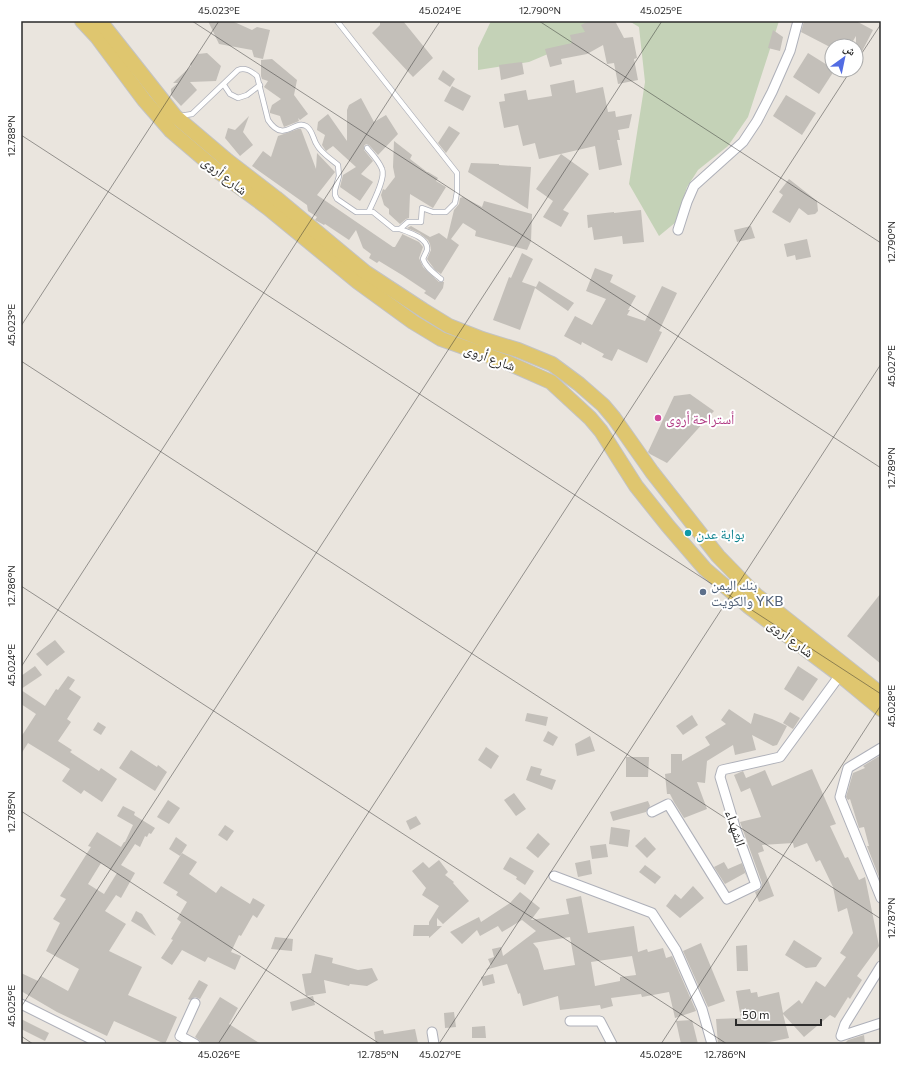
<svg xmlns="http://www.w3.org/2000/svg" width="902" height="1065" font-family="Commissioner,'Noto Naskh Arabic',sans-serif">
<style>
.cemetery{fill:#c4d2b7}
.building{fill:#c3bfb9;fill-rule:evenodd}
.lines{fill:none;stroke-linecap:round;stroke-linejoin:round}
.service-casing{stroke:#aeb0b9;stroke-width:6}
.minor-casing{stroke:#aeb0b9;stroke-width:11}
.primary-casing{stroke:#c3c3c3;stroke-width:16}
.service{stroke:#fff;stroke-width:4.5}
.minor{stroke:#fff;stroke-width:9}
.primary{stroke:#dfc66f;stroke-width:14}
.ticks{fill:none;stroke:#2a2a2a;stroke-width:1;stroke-opacity:0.45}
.hotel-dot{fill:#d1479c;stroke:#fff;stroke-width:1.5}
.culture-dot{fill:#0f9aa8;stroke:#fff;stroke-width:1.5}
.service-dot{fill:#5c6f8a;stroke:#fff;stroke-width:1.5}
.labels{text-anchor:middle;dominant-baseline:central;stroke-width:4;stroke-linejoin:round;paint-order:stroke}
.street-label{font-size:14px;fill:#2a2a2a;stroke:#fff}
.hotel-label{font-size:14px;fill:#b23c85;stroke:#fff;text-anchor:start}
.culture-label{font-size:14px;fill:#0d838f;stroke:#fff;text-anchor:start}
.service-label{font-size:14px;fill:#4e5e75;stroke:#fff;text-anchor:start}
.neatline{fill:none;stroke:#2a2a2a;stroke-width:1.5}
.ticks-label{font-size:10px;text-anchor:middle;fill:#2a2a2a}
</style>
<rect width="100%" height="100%" fill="#eae5de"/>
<g class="cemetery">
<polygon points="491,21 605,21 574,43 529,62 478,70 478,48"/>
<polygon points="629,21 779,21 748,117 728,146 698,170 687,187 676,222 659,236 629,184 645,82 639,27"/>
</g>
<g class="building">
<polygon points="208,21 232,21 252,30 257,27 270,30 263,59 254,57 252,50 219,44"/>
<polygon points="380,21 403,21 433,58 413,77 372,33 380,25"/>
<polygon points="589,21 615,21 624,38 633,37 637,58 634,59 638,80 618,84 614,63 607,64 603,45 587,54 561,59 562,64 550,67 545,49 572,43 570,35 585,32 581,25"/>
<polygon points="804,21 856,21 873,30 856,63 856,36 850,46 828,46 801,32"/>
<polygon points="773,30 783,37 780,51 768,48"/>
<polygon points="207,53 221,66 216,81 190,82 197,90 181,106 171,95 171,89 178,83 173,83 191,66 190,64 198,54"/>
<polygon points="808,53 832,68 832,74 819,94 793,77"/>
<polygon points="272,59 297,80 294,95 308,114 300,120 298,118 299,121 284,127 282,122 284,120 282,122 280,116 270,113 270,111 272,105 281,99 264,87 268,81 262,79 261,76 261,60"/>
<polygon points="522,62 524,74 501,80 499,65"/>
<polygon points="443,70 455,79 450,87 438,79"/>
<polygon points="574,80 576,93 603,87 608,112 615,111 616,117 632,114 629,128 618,130 620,140 617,140 622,165 599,170 595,146 539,159 535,143 523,146 518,125 504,128 499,102 505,101 504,94 526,90 528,100 552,96 550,85"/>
<polygon points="452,86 471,96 463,111 444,101"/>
<polygon points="786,95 816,113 802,135 773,116"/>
<polygon points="361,98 374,122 386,115 398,134 378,155 369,145 366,144 364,146 364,150 373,161 361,174 373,182 360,201 340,187 343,175 356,167 333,146 326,151 322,145 325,135 317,130 318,122 328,114 347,141 347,110 349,105"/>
<polygon points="249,116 243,132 253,145 240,156 225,138 228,128 235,130"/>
<polygon points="449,126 460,133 446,153 438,143"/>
<polygon points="298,129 301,129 316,169 317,153 335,172 317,195 393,247 395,247 402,235 402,234 419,242 423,247 419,258 423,267 439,282 444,282 443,288 435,300 424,293 426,291 402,275 379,261 377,263 369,258 371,254 363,248 356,230 349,240 325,224 324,225 315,220 317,217 308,211 307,205 252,166 263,151 271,157 278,136"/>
<polygon points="394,141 412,155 410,159 427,172 428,172 438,178 436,181 446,187 433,208 410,194 409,218 406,219 400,224 389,214 389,209 384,205 381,195 383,189 385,190 395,177 393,167"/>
<polygon points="561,154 589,174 563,210 569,213 561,227 543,217 553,201 536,189"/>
<polygon points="471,163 499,164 499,165 531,167 528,209 468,172"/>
<polygon points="789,179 817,201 818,211 815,214 808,215 799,208 790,223 772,212 783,195 779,192"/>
<polygon points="463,197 482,207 484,201 532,214 531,241 527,250 475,236 476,231 463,223 451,239 459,245 441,274 435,270 427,259 431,250 430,244 428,240 419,233 407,228 411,226 430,237 439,233 447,239 454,210 459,204 460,198"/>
<polygon points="641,210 644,242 623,244 622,236 594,240 592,227 588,228 587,215 614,212 614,213"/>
<polygon points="751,226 755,238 737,242 734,230"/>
<polygon points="807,239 811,257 796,260 795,255 787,257 784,244"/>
<polygon points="522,253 533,259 522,282 536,287 539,281 574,303 568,311 535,288 520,330 493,320 509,277 511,278"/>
<polygon points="595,268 613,275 610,282 636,296 628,310 630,310 627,315 645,321 662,286 677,293 659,331 662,332 647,363 618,349 612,361 602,357 604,354 582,342 581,345 564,336 575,316 592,325 606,299 586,291"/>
<polygon points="690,394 714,411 667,463 650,454 648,452 674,396"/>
<polygon points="881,593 881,664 847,636"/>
<polygon points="55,640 65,652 47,666 36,654"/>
<polygon points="35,666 42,675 21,689 21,676"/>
<polygon points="798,666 818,679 803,701 784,689"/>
<polygon points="68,676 75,680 69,689 81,697 67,719 71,722 58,741 72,750 70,752 76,756 99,771 101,768 117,779 102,802 84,790 81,794 62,781 70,769 46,754 28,743 21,754 21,737 36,714 21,704 21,690 45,706 56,689 58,690"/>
<polygon points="729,709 751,724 754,713 772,719 787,726 777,745 773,746 752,735 756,750 735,755 733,745 707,761 705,783 697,782 707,809 684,818 674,802 670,794 667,794 665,774 671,773 671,754 682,754 682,761 710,745 705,737 726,724 721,720"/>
<polygon points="790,712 800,718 793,729 783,723"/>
<polygon points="527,713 548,717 546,726 525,721"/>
<polygon points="692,715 698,725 683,735 676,726"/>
<polygon points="98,722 106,727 101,735 93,730"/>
<polygon points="548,731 558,737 553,746 543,741"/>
<polygon points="590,736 595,751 577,756 575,744"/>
<polygon points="486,747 499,756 491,769 478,760"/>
<polygon points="131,750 157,767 158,765 167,772 155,791 119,768"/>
<polygon points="881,755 881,882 867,846 869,846 864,827 859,828 850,799 848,800 846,797 853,773 865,768 863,766"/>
<polygon points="626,757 649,757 648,777 626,777"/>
<polygon points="531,766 542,769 540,775 556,780 552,790 526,780"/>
<polygon points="812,769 836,824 830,826 845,858 848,857 859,880 865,877 879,946 857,976 862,980 850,999 848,997 835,1018 830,1015 804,1037 783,1014 789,1038 765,1043 765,1044 718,1044 716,1019 741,1018 736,991 750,989 751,993 757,992 758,997 779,992 783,1013 799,1000 802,1004 816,981 825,987 846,957 840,953 853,933 847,908 838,912 833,887 820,860 816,862 807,843 794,848 793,843 762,845 764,851 758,853 774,896 759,902 755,892 761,889 762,883 740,822 761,817 750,788 741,792 734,775 743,771 746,778 765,770 772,786"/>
<polygon points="514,793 526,809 516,816 504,800"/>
<polygon points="168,800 180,808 169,824 157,817"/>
<polygon points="648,801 650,806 646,812 613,821 610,812"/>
<path d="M123,806l12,6 -1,3 21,13 -4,6 -2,-1 -2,4 -2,-1 -5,11 -5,-3 -14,21 14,8 -14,25 -5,-3 -11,16 21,13 -17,27 33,16 -14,28 49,22 -12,27 -51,-23 -7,15 -50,-24 -36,-21v-18l17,8 3,-5 27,15 11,-22 -33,-18 14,-28 -7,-4 13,-20 -6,-3 31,-49 -3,-1 9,-14 24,15 3,-5h1l8,-17 -16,-9zM101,863l16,10 -13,21 -16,-10z"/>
<polygon points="416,816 421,824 410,830 406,821"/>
<polygon points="225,825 234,831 227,841 218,835"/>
<polygon points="611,827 630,830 628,847 609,844"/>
<polygon points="538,833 550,844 538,858 526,848"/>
<polygon points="176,837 187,845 180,856 169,849"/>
<polygon points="645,837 656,849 647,858 635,846"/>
<polygon points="606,844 608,857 592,859 590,846"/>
<polygon points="182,853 197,862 189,874 216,893 221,886 250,904 253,898 265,905 257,918 253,915 241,936 239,935 231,952 241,956 235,970 208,957 205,962 182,950 172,965 161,958 173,940 171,939 181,922 177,919 187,902 176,895 178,892 163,883"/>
<polygon points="510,857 534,871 525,885 516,879 517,877 503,869"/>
<polygon points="439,860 448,872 445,875 454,882 453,883 469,901 443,924 437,918 437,926 442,926 429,938 429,936 413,936 414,925 429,925 429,922 439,906 422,895 426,888 412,871 423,862 429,868"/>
<polygon points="590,860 592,874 578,877 575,863"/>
<polygon points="724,862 728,869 742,863 748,880 745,873 725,884 714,867"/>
<polygon points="645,865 661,877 655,884 639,872"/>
<polygon points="693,886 704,898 680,918 666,906 675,894 681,899"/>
<path d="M520,892l20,16 -9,12 38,-6 -3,-15 15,-3 7,37 46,-7 4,26 9,-3 1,3 15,-4 3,10 6,-2 24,55 -21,7 -6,-26 -27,5 -1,-3 -30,4 2,8 -12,3 -1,-4 -40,5 -2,-14 -35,10 -3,-13 -2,1 -11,-30 -22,6 6,-4 -3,-7 6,-2 -2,-8 9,-2 2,9 33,-25 -14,-11 -20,12 -4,-6 -18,10 -3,-6 -15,14 -12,-12 29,-15 2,5 29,-19zM570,937l5,28 -31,5 -6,-21 -5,-6zM632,956l4,19 -16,2v4l-25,5 -4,-24z"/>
<polygon points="136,911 142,914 156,936 131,921"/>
<polygon points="275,937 293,939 292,951 271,949"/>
<polygon points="794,940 822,958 816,967 806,968 785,955"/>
<polygon points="701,943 725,1001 708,1007 683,951"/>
<polygon points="747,945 748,971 737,971 736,946"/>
<polygon points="315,954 333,958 332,963 358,970 372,968 378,980 367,986 350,984 349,986 324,980 326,993 306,996 302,974 311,973"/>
<polygon points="493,974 495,983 483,986 481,977"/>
<polygon points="199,980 208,985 200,999 195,997 190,1000 188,999"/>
<polygon points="313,996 315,1005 292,1011 290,1002"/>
<polygon points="220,997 238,1008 229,1024 261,1044 201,1044 200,1041 195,1037"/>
<polygon points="454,1012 456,1027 445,1028 444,1013"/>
<polygon points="21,1019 49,1033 45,1041 21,1029"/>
<polygon points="692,1020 698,1044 681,1044 676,1021"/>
<polygon points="485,1026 486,1038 472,1038 472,1027"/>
<polygon points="415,1029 418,1043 376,1044 374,1032 383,1030 384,1034"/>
<polygon points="864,1035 865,1044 844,1044 848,1040"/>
</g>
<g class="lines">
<defs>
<g id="service">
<polyline points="224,85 230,94 238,98 247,95 260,85"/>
<path d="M180,116l12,-2 46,-44c7,-3 13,1 19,6l11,44c16,24 26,-1 38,6 7,4 7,14 11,19 4,8 14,14 21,20l1,11 -4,14v5l2,4 19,13h17l21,17h6l8,-7h13l1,-14 11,4h13l9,-9 2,-11v-19l-120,-152"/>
<path d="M367,148c5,6 12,13 15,21 4,9 -9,33 -13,42"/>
<path d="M400,229c8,3 29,9 27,21 -1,3 -3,6 -4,9 3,9 11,14 18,20"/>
</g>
<g id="minor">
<polyline points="678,230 687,202 694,186 743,142 757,121 772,92 790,51 798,21"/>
<polyline points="881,748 848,768 840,797 881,898"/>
<polyline points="652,812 668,804 727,899 756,885 736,830 720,777 722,770 780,757 840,675"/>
<polyline points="554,876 652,913 676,950 702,1009 712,1044"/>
<polyline points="881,966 845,1024 841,1036 881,1023"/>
<polyline points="21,1004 101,1044"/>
<polyline points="570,1021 600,1021 612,1044"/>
<polyline points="432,1032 434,1044"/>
<polyline points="195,1044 180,1036 195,1003"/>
</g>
<g id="primary">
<polyline points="82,21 97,37 144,100 171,131 219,172 268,208 358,282 413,322 441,339 506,362 551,382 590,418 601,431 636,486 668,526 705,569 748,606 840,675 881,709"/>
<polyline points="100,21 175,116 228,161 276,198 365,272 423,310 449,326 482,339 518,350 552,364 579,384 603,405 614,418 652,472 718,556 756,595 881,694"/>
</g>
</defs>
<use href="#service" class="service-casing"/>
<use href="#minor" class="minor-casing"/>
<use href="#primary" class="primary-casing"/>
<use href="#service" class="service"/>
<use href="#minor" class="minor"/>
<use href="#primary" class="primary"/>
</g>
<path class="ticks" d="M192,21l689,447M539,21l342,222M856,62l25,-38M21,135l860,559M21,326l198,-305M21,361l860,558M21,586l706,458M21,667l419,-646M21,811l359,233M21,1007l641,-986M21,1036l12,8M218,1044l633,-974M439,1044l442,-680M661,1044l220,-339"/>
<circle class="hotel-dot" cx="658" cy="418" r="4"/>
<circle class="culture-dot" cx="688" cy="533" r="4"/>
<circle class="service-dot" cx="703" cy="592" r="4"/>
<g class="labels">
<g class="street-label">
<text transform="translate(225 175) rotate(38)">شارع أروى</text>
<text transform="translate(490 357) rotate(20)">شارع أروى</text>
<text transform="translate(791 638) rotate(37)">شارع أروى</text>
<text transform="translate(736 828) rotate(72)">الشهداء</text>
</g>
<g class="hotel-label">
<text x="666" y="418">أستراحة أروى</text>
</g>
<g class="culture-label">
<text x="696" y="533">بوابة عدن</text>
</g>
<g class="service-label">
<text x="711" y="584">بنك اليمن<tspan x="711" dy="16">والكويت YKB</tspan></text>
</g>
</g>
<rect width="902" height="1065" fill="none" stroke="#ffffff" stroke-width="44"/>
<g transform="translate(844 58) rotate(33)"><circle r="19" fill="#ffffff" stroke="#aaaaaa"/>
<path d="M0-3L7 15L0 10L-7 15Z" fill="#526ce3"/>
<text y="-6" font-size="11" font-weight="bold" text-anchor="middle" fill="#2a2a2a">ش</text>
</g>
<path d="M736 1019v6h85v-6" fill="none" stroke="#2a2a2a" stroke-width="2"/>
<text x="742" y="1019" font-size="12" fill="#2a2a2a" stroke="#ffffff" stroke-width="3" paint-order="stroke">50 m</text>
<rect x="22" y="22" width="858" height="1021" class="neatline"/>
<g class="ticks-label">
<text x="219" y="14">45.023°E</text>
<text x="440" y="14">45.024°E</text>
<text x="540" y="14">12.790°N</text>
<text x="661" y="14">45.025°E</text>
<text transform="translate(11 136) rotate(-90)" y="4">12.788°N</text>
<text transform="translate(891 242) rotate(-90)" y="4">12.790°N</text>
<text transform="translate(11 325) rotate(-90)" y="4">45.023°E</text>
<text transform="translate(891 366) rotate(-90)" y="4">45.027°E</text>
<text transform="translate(891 468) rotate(-90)" y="4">12.789°N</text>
<text transform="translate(11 586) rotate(-90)" y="4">12.786°N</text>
<text transform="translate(11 665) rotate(-90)" y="4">45.024°E</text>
<text transform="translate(891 706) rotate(-90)" y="4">45.028°E</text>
<text transform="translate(11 812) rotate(-90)" y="4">12.785°N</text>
<text transform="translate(891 918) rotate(-90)" y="4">12.787°N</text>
<text transform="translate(11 1006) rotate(-90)" y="4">45.025°E</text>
<text x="219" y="1058">45.026°E</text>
<text x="378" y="1058">12.785°N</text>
<text x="440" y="1058">45.027°E</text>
<text x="661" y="1058">45.028°E</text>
<text x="725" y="1058">12.786°N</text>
</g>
</svg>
